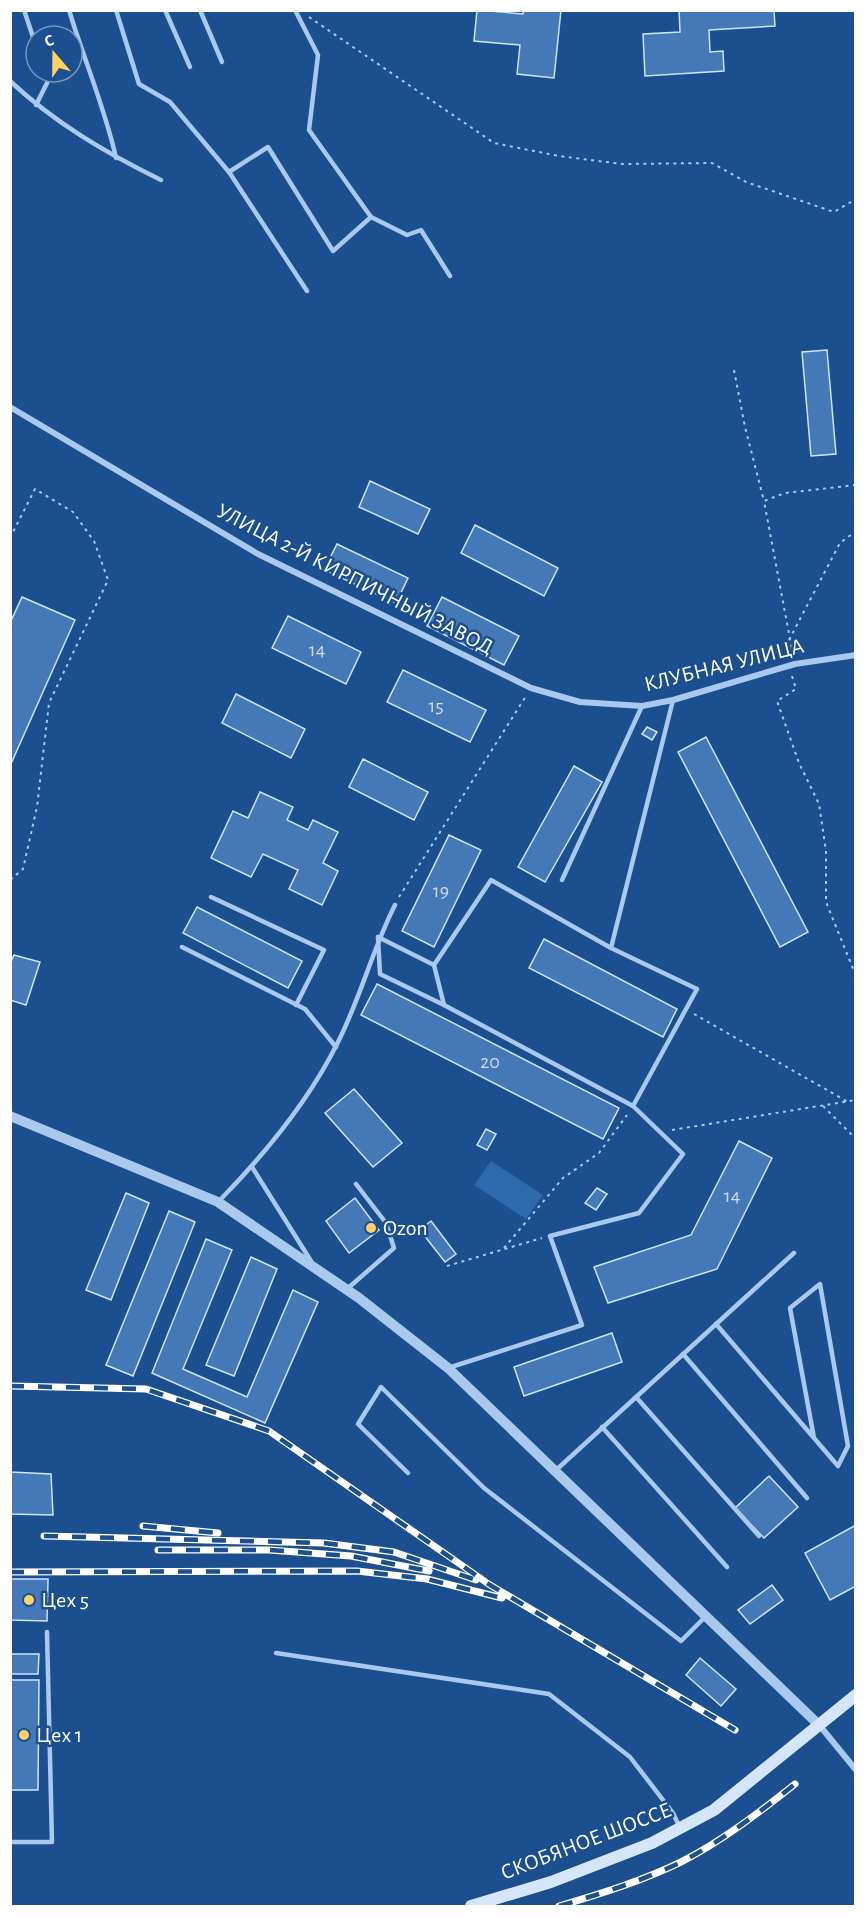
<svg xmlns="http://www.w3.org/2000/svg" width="866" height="1917" font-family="'Alegreya Sans',sans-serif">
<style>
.green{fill:#2e69ad}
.building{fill:#4478b7;stroke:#cfe3fa;stroke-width:1.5}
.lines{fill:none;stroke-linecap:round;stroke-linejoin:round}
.path{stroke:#a9c9ee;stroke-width:2;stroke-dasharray:3 4.5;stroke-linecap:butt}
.service{stroke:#a9c9ee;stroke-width:4.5}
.minor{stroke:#a9c9ee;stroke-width:6}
.tertiary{stroke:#a9c9ee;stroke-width:10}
.secondary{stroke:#d6e6fa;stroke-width:12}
.rail-casing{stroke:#fff;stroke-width:7}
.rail{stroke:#1b4f8f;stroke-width:4.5;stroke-dasharray:14;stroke-linecap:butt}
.poi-dot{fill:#ffd166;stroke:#1b4f8f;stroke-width:2}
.labels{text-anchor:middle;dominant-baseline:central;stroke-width:5;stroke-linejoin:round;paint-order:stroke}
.number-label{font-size:20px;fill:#d0dded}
.street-label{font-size:22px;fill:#fff;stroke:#1b4f8f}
.poi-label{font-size:22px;fill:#fff;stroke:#1b4f8f;text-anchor:start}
</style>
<rect width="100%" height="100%" fill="#1b4f8f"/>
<polygon class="green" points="491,1161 543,1195 526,1219 474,1185"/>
<g class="building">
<polygon points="477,10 523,14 524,10 561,10 554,78 517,74 520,45 474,41"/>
<polygon points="679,10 774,10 775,26 709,30 710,52 723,51 724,71 645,76 643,34 680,32"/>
<polygon points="827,350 836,454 811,456 802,352"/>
<polygon points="370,481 430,509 418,534 359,507"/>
<polygon points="475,525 558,568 544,596 461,553"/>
<polygon points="337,544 408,578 396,603 324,570"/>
<polygon points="22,597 75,620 10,766 10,623"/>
<polygon points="442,597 519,636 504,665 427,626"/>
<polygon points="288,616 361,652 346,684 272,648"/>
<polygon points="403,670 486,710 470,742 387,702"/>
<polygon points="236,694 305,729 291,758 222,723"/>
<polygon points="647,727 657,732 652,740 642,734"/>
<polygon points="706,737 808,932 780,947 678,752"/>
<polygon points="363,759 428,792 414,820 349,787"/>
<polygon points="574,766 602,782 545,882 518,867"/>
<polygon points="260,792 293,807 287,820 308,830 313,820 338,832 323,863 338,871 322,905 289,889 298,870 263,854 251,877 211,858 233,811 248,818"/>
<polygon points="449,835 481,850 434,947 402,931"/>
<polygon points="197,907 302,961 288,988 183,933"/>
<polygon points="544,939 677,1009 663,1037 529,968"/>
<polygon points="14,955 40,962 26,1005 10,1000 10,964"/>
<polygon points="377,984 619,1108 603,1139 361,1015"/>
<polygon points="354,1089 402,1143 373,1167 325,1113"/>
<polygon points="486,1129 496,1134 487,1150 477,1145"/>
<polygon points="739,1141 772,1158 717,1269 608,1303 594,1267 691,1235"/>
<polygon points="597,1188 607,1194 596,1210 585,1203"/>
<polygon points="126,1193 149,1203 111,1300 86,1290"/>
<polygon points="355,1198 379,1230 349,1253 326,1221"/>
<polygon points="169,1211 195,1222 133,1376 106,1365"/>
<polygon points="431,1221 456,1254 445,1262 420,1230"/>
<polygon points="206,1239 232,1250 183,1369 247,1397 293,1290 318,1302 265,1423 152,1373"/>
<polygon points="251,1257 277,1269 234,1376 206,1365"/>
<polygon points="612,1333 622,1362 524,1396 514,1367"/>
<polygon points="10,1472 51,1474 53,1515 10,1514"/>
<polygon points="769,1476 798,1507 764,1538 735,1508"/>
<polygon points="856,1525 856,1586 830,1600 805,1553"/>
<polygon points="10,1579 48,1579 47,1621 10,1620"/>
<polygon points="772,1585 783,1600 750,1624 738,1610"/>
<polygon points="10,1654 39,1654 38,1674 10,1674"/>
<polygon points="700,1658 736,1689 721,1706 686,1675"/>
<polygon points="10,1680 39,1680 38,1790 10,1790"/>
</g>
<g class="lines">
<g class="path">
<polyline points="309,17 494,143 559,156 622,164 712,163 746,182 834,212 856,199"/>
<polyline points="734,370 745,427 764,501"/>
<polyline points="10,538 35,489 73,512 94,541 108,580 49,703 37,807 23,869 10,880"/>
<polyline points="789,640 840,543 856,531"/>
<polyline points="793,655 764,501 785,493 856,485"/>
<polyline points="792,676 796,689 777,701 799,763 819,804 826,851 826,902 856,976"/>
<polyline points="399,897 526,696"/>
<polyline points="694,1014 848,1102"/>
<polyline points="823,1106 856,1139"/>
<polyline points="672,1130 856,1100"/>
<polyline points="504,1248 563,1178 599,1153 627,1115"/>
<polyline points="447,1266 542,1238"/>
</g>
<g class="service">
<polyline points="24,10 36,46"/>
<path d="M69,10c15,50 36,98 47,148"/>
<polyline points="116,10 139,84 170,102 229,172 307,291"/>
<polyline points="165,10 190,67"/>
<polyline points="200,10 222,62"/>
<polyline points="295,10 318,55 309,130 371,217 407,235 421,230 450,276"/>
<path d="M10,81c45,42 96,72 151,99"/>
<polyline points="36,105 48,81 45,72"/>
<polyline points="229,172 268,147 333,251 371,217"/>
<polyline points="562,880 642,706"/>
<polyline points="211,897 324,950 296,1005"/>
<polyline points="378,937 380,974 444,1005 434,965 491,880 611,948 697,989 633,1106"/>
<polyline points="378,937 434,965"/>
<polyline points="182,947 305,1009 336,1047"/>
<polyline points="611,948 673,700"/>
<polyline points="444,1005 633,1106 683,1154 639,1213 550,1236 582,1325 448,1368"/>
<polyline points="252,1167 311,1261"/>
<path d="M219,1201c45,-46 89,-99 118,-157 23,-44 35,-94 58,-139"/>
<polyline points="347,1289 394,1248 386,1223 356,1184"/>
<polyline points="716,1324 838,1466 848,1446 820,1284 790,1308 814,1438"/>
<polyline points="683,1354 807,1498"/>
<polyline points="636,1397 759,1536"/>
<polyline points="602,1427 727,1567"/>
<polyline points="555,1471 794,1253"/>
<polyline points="408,1473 358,1424 381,1387 484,1488 681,1641 706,1616"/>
<polyline points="276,1653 549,1694 630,1757 673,1813 680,1828"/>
<polyline points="10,1842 52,1842 47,1632"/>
</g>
<g class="minor">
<polyline points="10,407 258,554 531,688 580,702 642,706 673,700 795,664 856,655"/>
<polyline points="820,1726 856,1770"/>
</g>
<polyline class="tertiary" points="10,1116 218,1202 359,1298 448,1368 820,1726"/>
<polyline class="secondary" points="471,1906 551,1882 652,1843 714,1810 856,1695"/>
<defs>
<g id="rail">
<polyline points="10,1386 146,1389 269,1431 490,1585 735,1730"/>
<polyline points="143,1526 218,1533"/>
<polyline points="44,1536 324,1543 394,1552 476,1580"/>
<polyline points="158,1550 269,1550 351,1556 429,1571"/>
<polyline points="10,1572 357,1571 427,1579 502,1598"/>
<path d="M559,1906c41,-12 83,-25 122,-44 41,-21 79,-50 114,-78"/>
</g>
</defs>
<use href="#rail" class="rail-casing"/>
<use href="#rail" class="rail"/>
</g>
<g class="poi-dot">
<circle cx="371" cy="1228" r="6"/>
<circle cx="29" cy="1600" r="6"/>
<circle cx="24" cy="1735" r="6"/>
</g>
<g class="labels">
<g class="number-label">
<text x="317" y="650">14</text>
<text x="436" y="706">15</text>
<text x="441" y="891">19</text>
<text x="490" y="1062">20</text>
<text x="732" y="1196">14</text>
</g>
<g class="street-label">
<text transform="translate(355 579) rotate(27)">УЛИЦА 2-Й КИРПИЧНЫЙ ЗАВОД</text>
<text transform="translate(724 665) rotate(-14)">КЛУБНАЯ УЛИЦА</text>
<text transform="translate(586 1841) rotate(-21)">СКОБЯНОЕ ШОССЕ</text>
</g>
<g class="poi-label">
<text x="383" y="1228">Ozon</text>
<text x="41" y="1600">Цех 5</text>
<text x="36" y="1735">Цех 1</text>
</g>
</g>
<rect width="866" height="1917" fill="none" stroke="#ffffff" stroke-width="24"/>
<g transform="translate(54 54) rotate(340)"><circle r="28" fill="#1b4f8f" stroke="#7695bc" stroke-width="1.5"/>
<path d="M0-4.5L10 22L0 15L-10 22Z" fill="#ffd166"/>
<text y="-9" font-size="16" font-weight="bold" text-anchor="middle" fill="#ffffff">С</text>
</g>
</svg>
